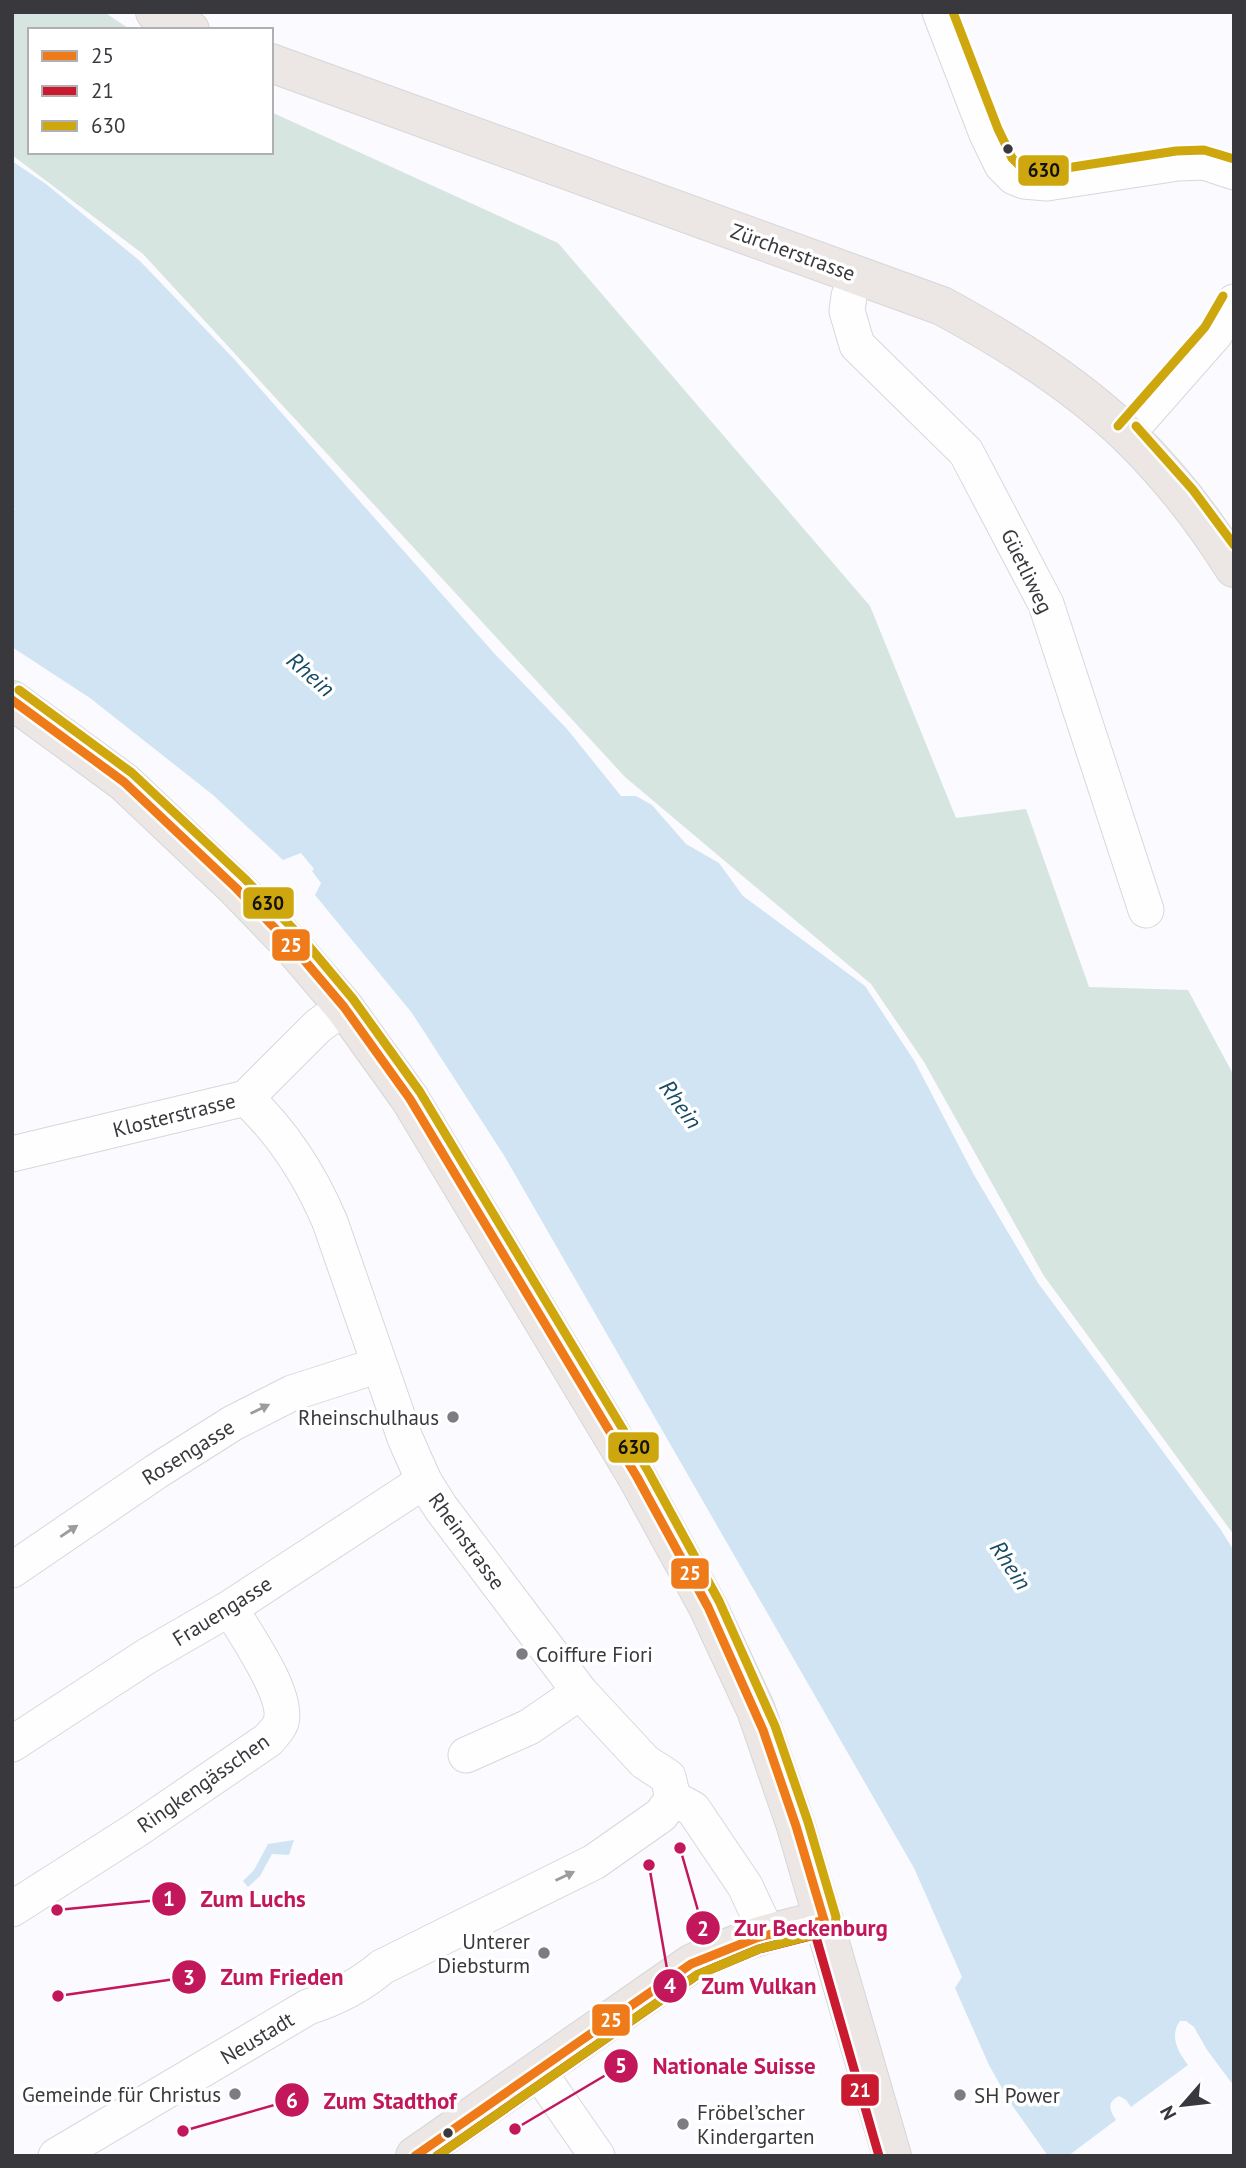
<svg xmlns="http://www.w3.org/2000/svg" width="1246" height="2168" font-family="'PT Sans',sans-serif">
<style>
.green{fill:#d6e5df}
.water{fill:#d0e4f3}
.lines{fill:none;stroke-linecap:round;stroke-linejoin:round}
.minor-casing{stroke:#d8d7db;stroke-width:37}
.major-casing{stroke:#d6d6d8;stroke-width:40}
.minor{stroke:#fefeff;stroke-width:35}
.major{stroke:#ece7e5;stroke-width:38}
.bus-1-casing{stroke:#fff;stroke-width:14}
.bus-2-casing{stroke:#fff;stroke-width:14}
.bus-3-casing{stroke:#fff;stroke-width:14}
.bus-1{stroke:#ef7a1a;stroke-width:9}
.bus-2{stroke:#ca1a30;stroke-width:9}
.bus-3{stroke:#cea70f;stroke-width:9}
.oneway{fill:#9c9b9e}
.bus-dot{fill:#39383d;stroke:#fff;stroke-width:2.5}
.poi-dot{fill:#7d7c81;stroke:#fff;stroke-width:2.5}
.labels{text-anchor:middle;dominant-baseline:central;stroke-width:7;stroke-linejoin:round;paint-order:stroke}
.street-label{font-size:21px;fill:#39383d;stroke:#fff}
.poi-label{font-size:21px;fill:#39383d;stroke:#fff;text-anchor:end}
.water-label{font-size:23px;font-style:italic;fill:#184b66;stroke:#fff}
.leader{fill:none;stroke:#c2185b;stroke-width:2.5}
.callout-dot{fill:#c2185b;stroke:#fff;stroke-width:2.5}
.mark-label{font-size:21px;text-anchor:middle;font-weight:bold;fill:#fff}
.callout-label{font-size:23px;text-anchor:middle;font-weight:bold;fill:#c2185b;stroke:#fff;stroke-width:7;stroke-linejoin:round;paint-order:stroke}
.line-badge{stroke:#fff;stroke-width:2.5}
.badge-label{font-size:19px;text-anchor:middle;font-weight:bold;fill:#fff}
.pale-badge-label{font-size:19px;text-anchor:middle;font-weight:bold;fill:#111}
</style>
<rect width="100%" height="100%" fill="#fbfafe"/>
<polygon class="green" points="12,12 104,12 131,30 30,30 30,152 271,152 271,112 558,243 870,606 956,818 1026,809 1089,987 1188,990 1234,1076 1234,1535 1044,1276 924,1062 871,984 625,777 143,254 12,155"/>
<g class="water">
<path d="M12,161l34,23 94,77 94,98 259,293 74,77 54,67h15l16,9 34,39 33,19 24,33 122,90 50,76 59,113 64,108 183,247 13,21v535l-27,-36 -13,-23 -8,-6h-6c-11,15 -2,31 8,44l-57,42 -5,-7 -7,-4c-12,6 -10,14 -3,24l-48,36h-20l-39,-55 -20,-36 -34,-77 7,-11 -48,-109 -409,-711 -93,-144 -97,-118 6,-12 -9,-12 2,-2 -13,-16 -18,7 -70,-65 -123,-97 -78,-51v-135l3,-3 -3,-2z"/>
<polygon points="294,1840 289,1855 272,1854 260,1876 248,1887 243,1881 254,1870 268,1844"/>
</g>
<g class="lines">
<defs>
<g id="minor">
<polyline points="940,12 987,134 1002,165 1014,177 1024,181 1047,183 1178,163 1204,162 1234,172"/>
<polyline points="856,275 849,296 847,311 857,345 966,452 1046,604 1146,910"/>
<polyline points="1127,434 1215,334 1234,302"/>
<path d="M246,1098c37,35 64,77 84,124l75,216 19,43 17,27 139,184 65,70 23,15 5,21 20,11 52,77 22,47"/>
<polyline points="12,1154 246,1098 318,1026 344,1007"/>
<polyline points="12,1570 157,1471 233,1423 292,1393 379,1365"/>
<polyline points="12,1744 147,1656 230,1608 424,1481"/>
<polyline points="466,1755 529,1727 580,1692"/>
<path d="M12,1909l124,-79 132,-90c4,-5 11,-11 13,-18 8,-28 -37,-89 -51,-114"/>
<polyline points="538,2071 597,2156"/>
<path d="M56,2156l252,-149c28,-9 52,-21 74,-40l212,-105 67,-47 12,-17"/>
</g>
<g id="major">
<polyline points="155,12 190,30"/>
<path d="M271,63l671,243c63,34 132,77 185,128 40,39 77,86 107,134"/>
<polyline points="12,700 124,782 236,888 293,947 344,1007 410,1099 637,1477 708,1607 756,1710 796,1826 892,2156"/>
<path d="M415,2156l276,-192c44,-22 84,-34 133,-44"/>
</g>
</defs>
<use href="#minor" class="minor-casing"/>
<use href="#major" class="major-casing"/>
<use href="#minor" class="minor"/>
<use href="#major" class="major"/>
<defs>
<g id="bus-1">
<polyline points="12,700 124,782 236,888 293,947 344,1007 410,1099 637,1477 708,1607 763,1730 796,1826 824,1920"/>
<polyline points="415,2156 691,1964 756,1938 824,1920"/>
</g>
<g id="bus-2">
<polyline points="812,1923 879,2156"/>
<polyline points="437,2156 697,1975 759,1949 827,1932"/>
</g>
<g id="bus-3">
<polyline points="953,12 998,129 1012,158 1021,167 1047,171 1176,151 1204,150 1234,159"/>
<polyline points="1118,426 1205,327 1223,296"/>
<polyline points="1136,426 1193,490 1234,545"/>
<polyline points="19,690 132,773 245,879 302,938 353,999 420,1092 648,1471 719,1601 775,1726 808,1822 836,1917 835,1925 829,1931 759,1949 697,1975 437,2156"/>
</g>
</defs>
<use href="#bus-1" class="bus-1-casing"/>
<use href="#bus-2" class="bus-2-casing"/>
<use href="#bus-3" class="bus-3-casing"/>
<use href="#bus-1" class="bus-1"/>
<use href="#bus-2" class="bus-2"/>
<use href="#bus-3" class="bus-3"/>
</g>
<defs><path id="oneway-solid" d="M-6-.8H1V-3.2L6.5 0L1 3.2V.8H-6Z" transform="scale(1.75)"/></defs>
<g class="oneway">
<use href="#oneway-solid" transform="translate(260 1409) rotate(-26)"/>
<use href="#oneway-solid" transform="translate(69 1531) rotate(-34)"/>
<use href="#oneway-solid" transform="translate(565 1876) rotate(-25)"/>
</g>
<g class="bus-dot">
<circle cx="1008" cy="149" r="6"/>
<circle cx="448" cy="2133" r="6"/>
</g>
<g class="poi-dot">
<circle cx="453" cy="1417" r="7"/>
<circle cx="522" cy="1654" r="7"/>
<circle cx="544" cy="1953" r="7"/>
<circle cx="235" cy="2094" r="7"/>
<circle cx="960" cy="2095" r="7"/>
<circle cx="683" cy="2124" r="7"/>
</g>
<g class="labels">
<g class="street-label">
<text transform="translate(793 252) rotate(20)">Zürcherstrasse</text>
<text transform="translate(1027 571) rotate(64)">Güetliweg</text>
<text transform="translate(174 1115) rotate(-14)">Klosterstrasse</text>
<text transform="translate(188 1452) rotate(-32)">Rosengasse</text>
<text transform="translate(467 1541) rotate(54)">Rheinstrasse</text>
<text transform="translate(222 1611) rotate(-32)">Frauengasse</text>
<text transform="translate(203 1783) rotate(-35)">Ringkengässchen</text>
<text transform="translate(257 2038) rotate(-31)">Neustadt</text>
</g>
<g class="poi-label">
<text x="439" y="1417">Rheinschulhaus</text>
<text x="536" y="1654" text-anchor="start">Coiffure Fiori</text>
<text x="530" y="1941">Unterer<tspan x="530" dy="24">Diebsturm</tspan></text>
<text x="221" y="2094">Gemeinde für Christus</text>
<text x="974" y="2095" text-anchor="start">SH Power</text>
<text x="697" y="2112" text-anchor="start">Fröbel’scher<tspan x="697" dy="24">Kindergarten</tspan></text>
</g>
<g class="water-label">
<text transform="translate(311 674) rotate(41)">Rhein</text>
<text transform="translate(681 1104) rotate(54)">Rhein</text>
<text transform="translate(1011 1565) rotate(56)">Rhein</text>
</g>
</g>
<path class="leader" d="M57 1910L169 1899M680 1848L703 1928M58 1996L189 1977M649 1865L670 1986M515 2129L621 2066M183 2131L292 2100"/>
<g class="callout-dot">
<circle cx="57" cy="1910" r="7"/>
<circle cx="680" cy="1848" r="7"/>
<circle cx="58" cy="1996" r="7"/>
<circle cx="649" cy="1865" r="7"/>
<circle cx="515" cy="2129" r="7"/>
<circle cx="183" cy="2131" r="7"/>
<circle cx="169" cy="1899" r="18"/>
<circle cx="703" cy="1928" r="18"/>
<circle cx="189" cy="1977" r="18"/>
<circle cx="670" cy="1986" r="18"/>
<circle cx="621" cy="2066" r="18"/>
<circle cx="292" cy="2100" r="18"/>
</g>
<g class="mark-label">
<text x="169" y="1906">1</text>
<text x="703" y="1936">2</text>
<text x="189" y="1985">3</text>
<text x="670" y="1993">4</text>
<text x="621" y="2073">5</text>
<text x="292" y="2108">6</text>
</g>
<g class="callout-label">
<text x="253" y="1907">Zum Luchs</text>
<text x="811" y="1936">Zur Beckenburg</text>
<text x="282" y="1985">Zum Frieden</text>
<text x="759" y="1994">Zum Vulkan</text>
<text x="734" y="2074">Nationale Suisse</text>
<text x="390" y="2109">Zum Stadthof</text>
</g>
<g class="line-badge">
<rect x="1017" y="154" width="53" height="33" rx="7" fill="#cea70f"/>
<rect x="242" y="886" width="53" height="34" rx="7" fill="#cea70f"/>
<rect x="271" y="928" width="40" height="34" rx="7" fill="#ef7a1a"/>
<rect x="607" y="1431" width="53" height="33" rx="7" fill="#cea70f"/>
<rect x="670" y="1557" width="40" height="33" rx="7" fill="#ef7a1a"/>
<rect x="591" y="2003" width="40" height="34" rx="7" fill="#ef7a1a"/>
<rect x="840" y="2073" width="40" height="34" rx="7" fill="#ca1a30"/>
</g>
<g class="badge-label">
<text x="291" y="952">25</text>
<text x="690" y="1580">25</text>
<text x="611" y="2027">25</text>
<text x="860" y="2097">21</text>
</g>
<g class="pale-badge-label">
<text x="1044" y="177">630</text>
<text x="268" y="910">630</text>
<text x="634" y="1454">630</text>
</g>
<rect width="1246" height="2168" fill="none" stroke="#39383d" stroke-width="28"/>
<rect x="28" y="28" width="245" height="126" fill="#ffffff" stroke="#b0afb1" stroke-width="2"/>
<rect x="42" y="51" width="35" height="10" fill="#ef7a1a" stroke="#b0afb1" stroke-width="2"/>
<text x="91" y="63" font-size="21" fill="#39383d">25</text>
<rect x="42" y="86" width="35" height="10" fill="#ca1a30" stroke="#b0afb1" stroke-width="2"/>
<text x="91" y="98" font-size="21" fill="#39383d">21</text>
<rect x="42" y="121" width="35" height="10" fill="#cea70f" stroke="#b0afb1" stroke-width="2"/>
<text x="91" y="133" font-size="21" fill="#39383d">630</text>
<g transform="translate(1183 2105) rotate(242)" stroke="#ffffff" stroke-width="5" paint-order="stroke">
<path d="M0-5L12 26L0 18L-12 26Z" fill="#39383d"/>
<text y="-10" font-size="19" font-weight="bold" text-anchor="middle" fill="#39383d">N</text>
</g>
</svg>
